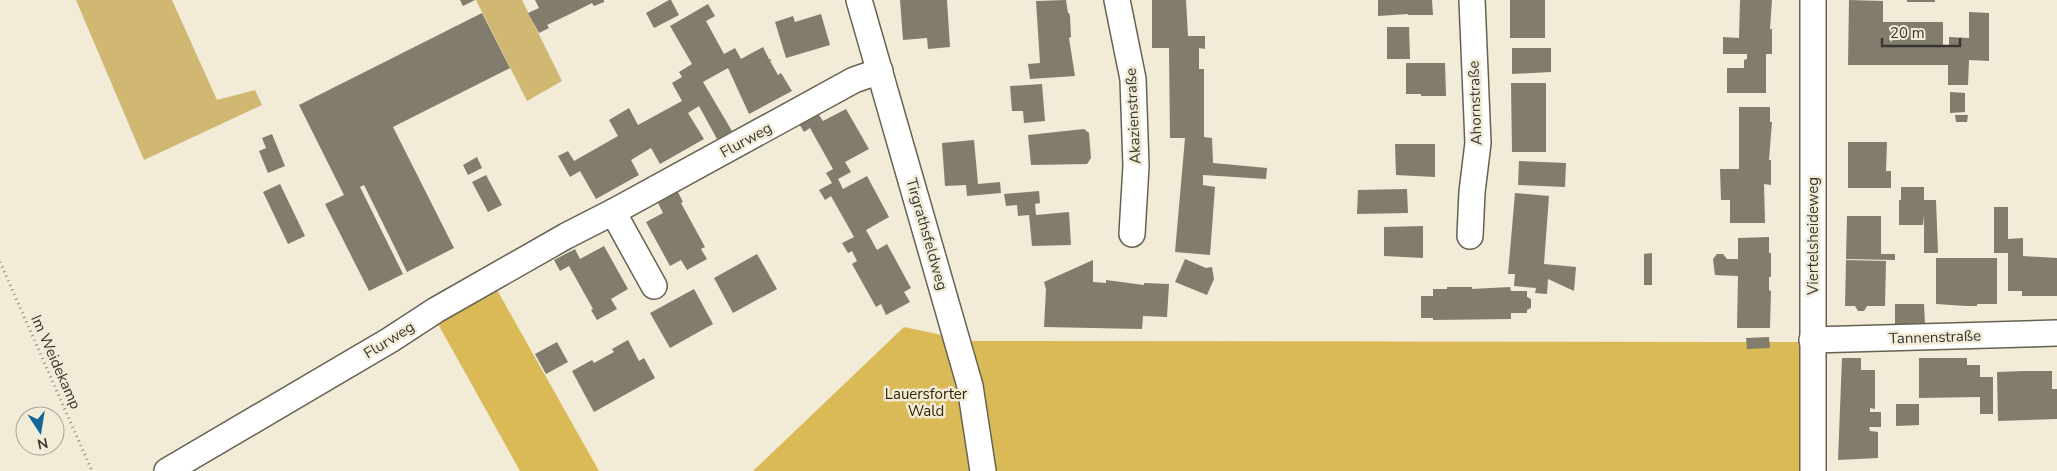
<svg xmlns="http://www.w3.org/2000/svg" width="2057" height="471" font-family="'Nunito Sans',sans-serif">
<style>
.green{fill:#d0b872}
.forest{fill:#daba56}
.building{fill:#827c6c}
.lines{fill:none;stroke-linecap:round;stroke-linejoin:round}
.street-casing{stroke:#676151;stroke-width:28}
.path{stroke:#908c7f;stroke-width:3;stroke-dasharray:1 4;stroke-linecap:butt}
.street{stroke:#fff;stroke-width:25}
.labels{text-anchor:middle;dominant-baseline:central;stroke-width:5;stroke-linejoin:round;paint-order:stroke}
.street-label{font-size:15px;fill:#38362e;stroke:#f1ebd8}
.park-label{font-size:15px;fill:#352800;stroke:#f1ebd8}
</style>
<rect width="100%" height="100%" fill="#f1ebd8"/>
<g class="green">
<polygon points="76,0 172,0 217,100 255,90 262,105 144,160"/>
<polygon points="476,0 522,0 562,81 527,101"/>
</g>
<g class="forest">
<polygon points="497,290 599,471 520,471 438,324"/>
<polygon points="904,327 970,341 1803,342 1801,471 753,471"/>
</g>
<g class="building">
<polygon points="460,0 475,0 463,6"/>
<polygon points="535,0 604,0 604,2 594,6 592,3 570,14 547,25 549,28 539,33 528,13 539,8"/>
<polygon points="669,0 671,0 679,15 654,28 646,13"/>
<polygon points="900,0 947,0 950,47 928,49 927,38 903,40"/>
<polygon points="1066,0 1068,13 1069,13 1070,16 1071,37 1069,38 1075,76 1030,79 1028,64 1040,63 1036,1"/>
<polygon points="1152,0 1186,0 1188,36 1205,36 1205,49 1199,48 1199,69 1204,69 1204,137 1212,138 1213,163 1267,168 1266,179 1203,175 1203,185 1215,187 1210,255 1175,252 1185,138 1170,138 1169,48 1152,48"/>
<polygon points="1378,0 1432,0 1433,15 1408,15 1408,14 1378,16"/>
<rect x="1510" y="0" width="35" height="38"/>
<polygon points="1740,0 1772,0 1770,29 1772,29 1772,54 1766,54 1766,93 1727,93 1727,68 1744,68 1744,60 1747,59 1747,54 1723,54 1723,37 1739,38"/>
<polygon points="1849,0 1883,1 1883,22 1943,22 1943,45 1949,45 1949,37 1969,38 1969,12 1989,13 1989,61 1969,60 1968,85 1948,85 1948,65 1848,65"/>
<rect x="1907" y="0" width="28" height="2"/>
<polygon points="708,4 715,16 706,21 724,54 735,48 741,59 763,47 769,59 772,60 770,61 778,75 781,73 792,91 749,114 728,68 703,82 732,131 717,139 699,106 688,113 704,139 660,164 651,148 631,160 639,175 596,199 580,171 570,177 558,156 568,151 574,161 618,136 609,120 629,108 638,125 682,101 672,83 682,77 679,72 692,64 670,26"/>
<polygon points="482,13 510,68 393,127 454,248 407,272 364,185 360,187 403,274 369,291 325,204 344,195 299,105"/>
<polygon points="821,14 830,45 786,58 775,22 793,16 795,22"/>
<polygon points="1387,27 1409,27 1410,59 1387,59"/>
<polygon points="1512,48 1551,48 1551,72 1512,74"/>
<polygon points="1406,63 1445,63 1446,96 1421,96 1421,94 1406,94"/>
<polygon points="1511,83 1546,83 1546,152 1512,152"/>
<polygon points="1042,84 1045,121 1024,123 1023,111 1012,111 1010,86"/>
<polygon points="1950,92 1965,93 1965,112 1950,113"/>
<polygon points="1739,107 1770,107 1770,122 1772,122 1769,160 1771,160 1771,185 1764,184 1765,223 1730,223 1730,200 1721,200 1720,169 1739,169"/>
<polygon points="846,109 869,149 845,162 851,172 838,179 843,189 867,176 889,217 866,230 877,250 887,244 911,288 904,292 910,302 886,315 881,304 876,307 852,264 857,261 852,251 848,253 842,243 854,237 831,196 825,200 819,190 832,183 826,173 833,169 810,128 804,132 798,122 817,112 823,121"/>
<polygon points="1955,115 1968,115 1967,122 1956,122"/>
<polygon points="1084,129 1089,133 1091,158 1087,164 1031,165 1028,135"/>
<polygon points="272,134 285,166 268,173 259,151 266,148 262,138"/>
<polygon points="974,140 978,184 1000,182 1001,193 967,196 966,185 945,186 942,143"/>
<polygon points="1848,142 1887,142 1886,171 1891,171 1891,188 1848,188"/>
<polygon points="1395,144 1435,144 1435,177 1396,175"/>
<polygon points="477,157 482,168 468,175 463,165"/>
<polygon points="1519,161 1566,163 1565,187 1518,185"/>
<polygon points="486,175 502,205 488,212 472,182"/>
<polygon points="280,184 305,236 288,244 263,192"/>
<polygon points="1901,187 1924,187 1924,200 1936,200 1938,253 1924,253 1924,215 1923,225 1899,225 1899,200 1901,200"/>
<polygon points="1407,189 1408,213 1357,214 1358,190"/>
<polygon points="1039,191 1040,203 1035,204 1036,215 1069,212 1071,245 1032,246 1029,215 1018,216 1017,205 1006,206 1004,194"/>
<polygon points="678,192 683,202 681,203 705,247 701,249 707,259 687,270 681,260 670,266 646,222 663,213 658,203"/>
<polygon points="1515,193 1549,196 1544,264 1576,267 1574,291 1548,279 1547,294 1535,293 1536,288 1514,286 1515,274 1508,274"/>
<polygon points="1994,207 2008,207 2008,239 2023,238 2023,256 2057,258 2057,296 2022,296 2022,291 2008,291 2008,253 1994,253"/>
<polygon points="1847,216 1881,216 1881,254 1895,254 1895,260 1846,259"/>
<polygon points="1423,226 1423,258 1384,256 1384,227"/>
<polygon points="1769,237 1769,253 1771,253 1771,277 1769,277 1769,290 1771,291 1770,328 1737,328 1738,276 1715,275 1713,259 1717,254 1723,254 1727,259 1738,259 1738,238"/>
<polygon points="604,246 628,289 611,299 617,309 597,320 591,310 593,309 569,266 560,271 554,260 575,249 580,259"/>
<polygon points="1652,253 1652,285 1644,285 1644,254"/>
<polygon points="757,254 777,289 733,313 714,278"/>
<polygon points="1936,258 1997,258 1997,304 1977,304 1977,306 1966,306 1936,304"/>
<polygon points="1185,259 1206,268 1212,267 1214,279 1207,295 1175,282"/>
<polygon points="1093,260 1093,282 1106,283 1106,280 1144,285 1144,283 1169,284 1167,317 1143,316 1142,329 1044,327 1046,289 1044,282"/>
<polygon points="1846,260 1886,261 1885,306 1867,306 1864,311 1858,311 1855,306 1845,306"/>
<polygon points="1447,287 1472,287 1472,289 1510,287 1511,291 1527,291 1527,297 1531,299 1531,308 1527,310 1527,313 1511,313 1511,319 1433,320 1433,318 1421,318 1421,296 1433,296 1433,289 1447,289"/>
<polygon points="694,289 713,324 670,348 650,313"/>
<polygon points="1895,304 1924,304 1925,325 1895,326"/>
<polygon points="1769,337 1770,348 1747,349 1746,338"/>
<polygon points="628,340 639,361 644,358 655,378 594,412 572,371 592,360 594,363 614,352 612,349"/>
<polygon points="557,342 568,362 546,374 535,354"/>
<polygon points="1842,358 1861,358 1861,370 1875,370 1875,409 1870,408 1870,412 1881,412 1881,427 1869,427 1870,431 1878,432 1878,458 1838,460"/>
<polygon points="1919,358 1967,358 1967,365 1980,365 1980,377 1993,377 1993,414 1980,414 1980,397 1919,398"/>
<polygon points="2024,371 2052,371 2052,389 2057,389 2057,419 1998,421 1997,372"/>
<polygon points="1896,404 1919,404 1919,425 1896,426"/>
</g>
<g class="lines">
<defs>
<g id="street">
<polyline points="859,0 970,386 983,471"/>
<polyline points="1117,0 1133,79 1136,166 1132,234"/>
<polyline points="1813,0 1813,471"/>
<polyline points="613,212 654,286"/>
<polyline points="1470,236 1472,192 1478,143 1472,0"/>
<polyline points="1812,340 2057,333"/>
<polyline points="167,471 390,340 436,310 566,236 613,212 854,80 880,71"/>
</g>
</defs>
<use href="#street" class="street-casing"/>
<polyline class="path" points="0,262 92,471"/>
<use href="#street" class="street"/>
</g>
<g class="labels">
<g class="street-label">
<text transform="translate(1475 103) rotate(-92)">Ahornstraße</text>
<text transform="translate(1133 116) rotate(-93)">Akazienstraße</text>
<text transform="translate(746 140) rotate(-29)">Flurweg</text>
<text transform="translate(927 234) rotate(74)">Tirgrathsfeldweg</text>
<text transform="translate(1813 236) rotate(-90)">Viertelsheideweg</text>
<text transform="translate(1935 337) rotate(-2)">Tannenstraße</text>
<text transform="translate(389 340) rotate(-32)">Flurweg</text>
<text transform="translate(56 362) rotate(66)">Im Weidekamp</text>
</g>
<g class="park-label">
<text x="926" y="394">Lauersforter<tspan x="926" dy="17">Wald</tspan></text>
</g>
</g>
<g transform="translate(40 431) rotate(168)"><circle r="24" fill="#f1ebd8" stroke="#a7a394"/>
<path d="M0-4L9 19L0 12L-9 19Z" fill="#116697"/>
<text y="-8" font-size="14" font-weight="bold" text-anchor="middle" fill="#38362e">N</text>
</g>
<path d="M1882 38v8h78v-8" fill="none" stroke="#38362e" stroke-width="2.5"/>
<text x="1890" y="38" font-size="15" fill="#38362e" stroke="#f1ebd8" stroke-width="4" paint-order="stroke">20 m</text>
</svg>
